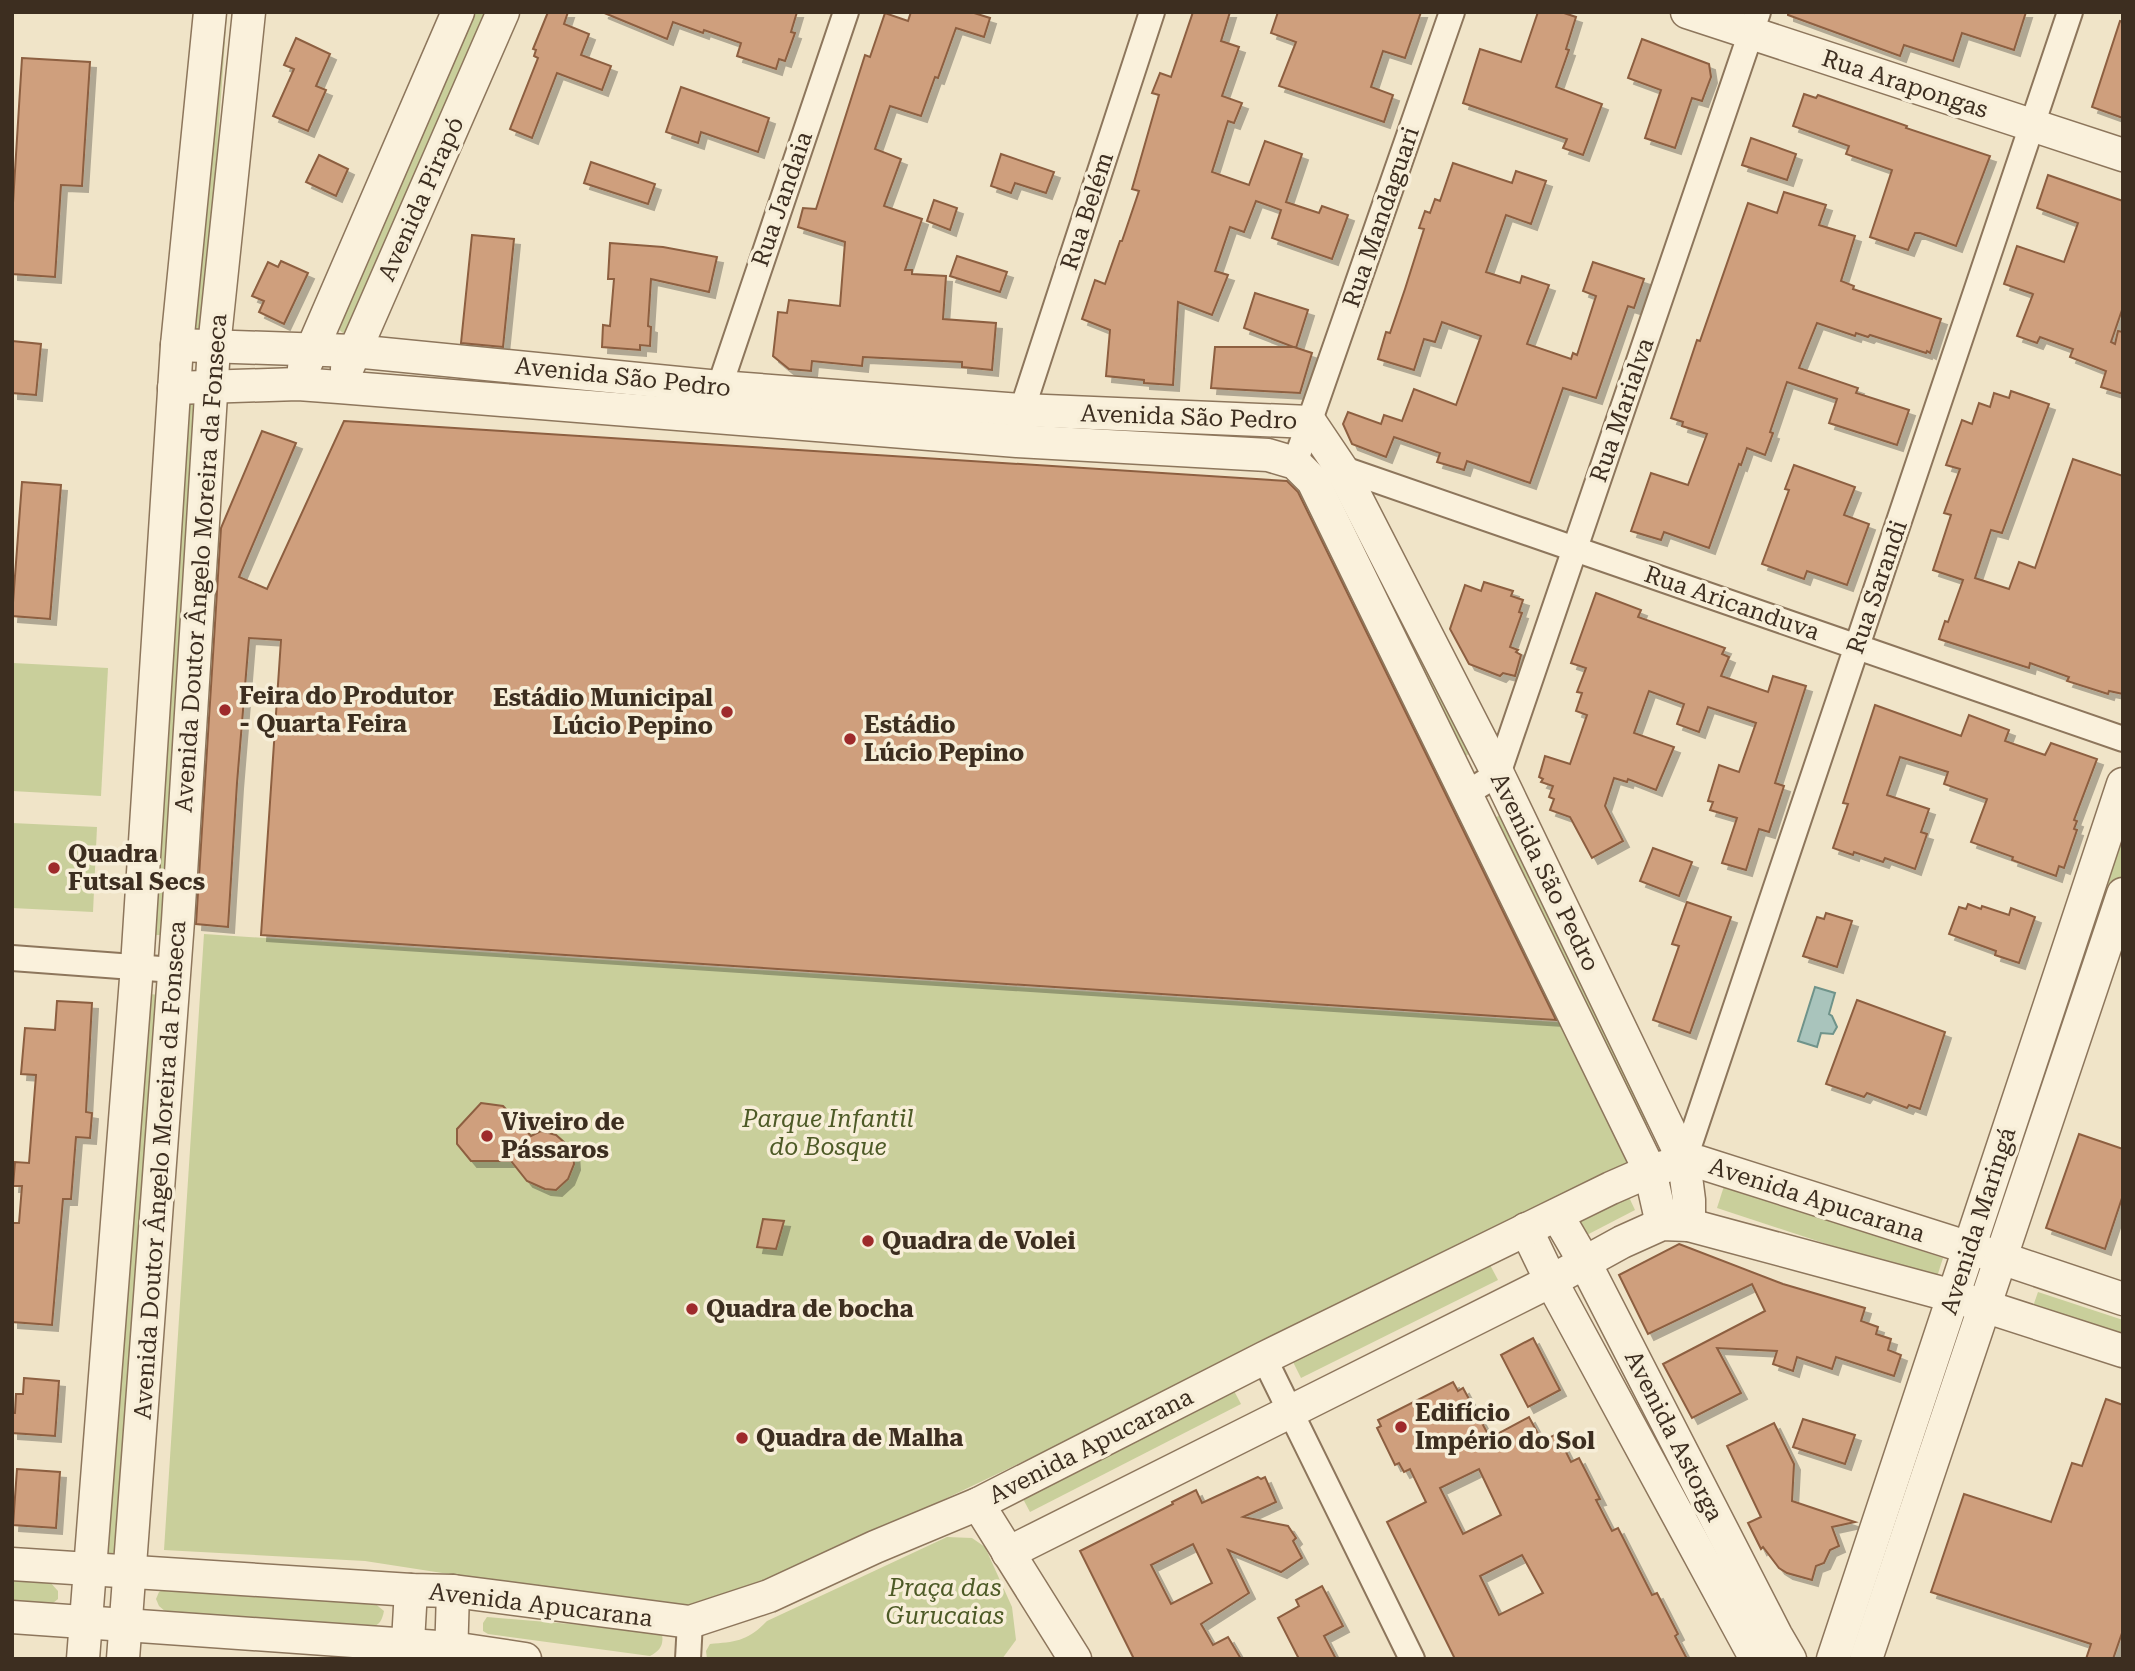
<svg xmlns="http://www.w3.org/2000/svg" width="2135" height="1671" font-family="'Roboto Serif',serif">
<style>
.green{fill:#c9cf9b}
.water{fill:#a9c4bc;stroke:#6f938a;stroke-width:2}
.building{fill:#cf9f7d;stroke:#8d5f41;stroke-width:2;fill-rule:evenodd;filter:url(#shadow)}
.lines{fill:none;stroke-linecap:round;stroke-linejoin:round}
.minor-casing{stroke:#8d765c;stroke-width:28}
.tertiary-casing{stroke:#8d765c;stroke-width:35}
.minor{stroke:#faf1dc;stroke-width:24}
.tertiary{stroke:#faf1dc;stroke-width:32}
.poi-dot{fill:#9e2a2b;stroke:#f7eed8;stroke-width:2.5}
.labels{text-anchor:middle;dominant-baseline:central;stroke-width:7;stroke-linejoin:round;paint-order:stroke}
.street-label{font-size:24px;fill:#3d2e20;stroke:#f7eed8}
.poi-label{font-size:24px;font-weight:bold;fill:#3d2e20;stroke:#f7eed8;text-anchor:start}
.park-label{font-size:24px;font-style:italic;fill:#4d5a26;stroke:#f7eed8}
</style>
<defs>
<filter id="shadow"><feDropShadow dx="6" dy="6" stdDeviation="0" flood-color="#0004"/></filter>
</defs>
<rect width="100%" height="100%" fill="#f0e4c8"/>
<g class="green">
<polygon points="220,12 227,12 204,335 192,333"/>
<path d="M468,12h18l-138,323c-6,-2 -9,-4 -10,-10z"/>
<polygon points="184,403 199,405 167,935 154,935"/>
<polygon points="1355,520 1469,754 1453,762 1340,527"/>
<polygon points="13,663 108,668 101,796 12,791"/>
<polygon points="1500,815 1650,1123 1643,1127 1495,818"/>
<polygon points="12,823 97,827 93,912 12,908"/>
<polygon points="2123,827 2123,876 2002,1236 1988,1231"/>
<polygon points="204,934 1570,1023 1640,1166 834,1552 767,1580 681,1610 365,1561 164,1550"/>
<polygon points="148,994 163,995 121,1559 106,1558"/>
<polygon points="1724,1186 1943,1258 1936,1280 1717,1208"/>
<polygon points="1627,1193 1635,1210 1581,1238 1573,1222"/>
<polygon points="1489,1263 1498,1280 1301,1378 1292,1360"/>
<polygon points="2038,1292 2123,1320 2123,1346 2030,1315"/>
<polygon points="1232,1387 1241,1404 1030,1512 1022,1497"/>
<path d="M947,1537l25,1 13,9 27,60 4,33 -14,19h-295l-1,-8 4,-7c26,-2 38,-3 57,-23z"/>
<polygon points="12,1579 49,1581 58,1591 58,1599 48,1607 12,1604"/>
<path d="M167,1587l206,15 11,9c-2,9 -4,14 -13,16l-205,-15 -7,-6 -3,-7 3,-7z"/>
<path d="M487,1617l167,14 8,3c2,12 -3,17 -12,22l-162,-22 -5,-3v-8z"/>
</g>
<polygon class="water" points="1815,987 1835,993 1829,1014 1832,1016 1837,1027 1833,1034 1821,1033 1817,1047 1798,1041"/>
<g class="building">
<polygon points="548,12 568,12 564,24 589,34 581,55 611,66 602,90 557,73 532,138 510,129 538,58 534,56 536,50 533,49"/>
<polygon points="602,12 797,12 791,32 795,33 785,61 779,59 776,69 737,56 741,43 704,30 703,33 673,22 667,39"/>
<polygon points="911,12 971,12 990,18 984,37 956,28 938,78 935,77 921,116 890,106 875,149 901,159 884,206 922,219 905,270 912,270 912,274 946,276 943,319 996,323 992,370 962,367 962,362 863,357 862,366 812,361 811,371 789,369 773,356 778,312 787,313 789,300 840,306 845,242 798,227 803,208 816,209 865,55 870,57 885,13 908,21"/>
<polygon points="1193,12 1230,12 1221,41 1239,47 1222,96 1242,103 1234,123 1228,121 1212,172 1249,185 1265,141 1302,154 1286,202 1319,213 1322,206 1348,215 1332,259 1272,238 1281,210 1256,201 1244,232 1230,227 1215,271 1228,275 1212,315 1178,302 1173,385 1144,383 1144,380 1106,376 1110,330 1082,319 1095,280 1105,284 1120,241 1122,241 1139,191 1132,189 1159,95 1152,93 1160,73 1171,77"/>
<polygon points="1278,12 1421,12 1405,58 1383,51 1371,87 1393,95 1384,122 1279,86 1296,42 1271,33"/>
<polygon points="1538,12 1561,12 1576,17 1566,49 1569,50 1556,87 1602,104 1583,155 1563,148 1567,139 1463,103 1480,49 1521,62"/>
<polygon points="1788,12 2026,12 2014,50 1962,33 1953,61 1904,45 1900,56 1788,15"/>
<polygon points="2120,21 2123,22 2123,118 2092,107"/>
<polygon points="296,38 330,54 316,86 326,90 308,131 273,116 294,69 284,65"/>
<polygon points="1642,39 1709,64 1711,77 1702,101 1692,98 1675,148 1645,138 1661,90 1628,78"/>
<polygon points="22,58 90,62 82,186 61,185 55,277 12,274 12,219"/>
<polygon points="681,87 769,118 758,152 701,132 698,143 666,132"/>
<polygon points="1804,94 1816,98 1818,95 1907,126 1906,128 1990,156 1956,246 1920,233 1915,233 1908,250 1870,237 1892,170 1846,154 1849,146 1793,126"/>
<polygon points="1751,138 1796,154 1787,180 1742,165"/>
<polygon points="1001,154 1054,172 1046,193 1015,183 1011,193 991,186"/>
<polygon points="319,155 348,169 336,196 306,182"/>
<polygon points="591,162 655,184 648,204 584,183"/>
<polygon points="1453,163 1512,183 1516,171 1546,181 1531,224 1506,215 1486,272 1520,283 1522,276 1549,285 1527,344 1571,359 1573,353 1577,355 1596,296 1583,291 1593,262 1644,279 1634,308 1628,306 1596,398 1563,388 1530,483 1467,461 1464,470 1437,462 1440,453 1394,437 1386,457 1352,444 1343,424 1348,412 1381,424 1384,415 1402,421 1414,389 1456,405 1481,336 1442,322 1435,342 1424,339 1414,370 1378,359 1386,332 1390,333 1405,289 1424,229 1419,228 1425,211 1430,213 1435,199 1440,201"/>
<polygon points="2048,175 2123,201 2123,307 2111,342 2115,344 2118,331 2123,332 2123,394 2101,387 2106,371 2070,357 2073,349 2040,337 2037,343 2017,336 2033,294 2004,284 2017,246 2064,262 2078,223 2037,208"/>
<polygon points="1784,192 1826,205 1819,225 1855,236 1841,281 1854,286 1853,289 1941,319 1930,353 1927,351 1926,353 1870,335 1868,337 1856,333 1855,336 1817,323 1799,368 1858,388 1856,393 1909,410 1897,445 1829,423 1837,399 1787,382 1770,432 1773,433 1765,455 1747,448 1741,465 1739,464 1709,548 1664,532 1661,540 1631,531 1651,473 1688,485 1707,434 1682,426 1683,422 1671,418 1697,340 1700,341 1748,203 1777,213"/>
<polygon points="934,200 957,208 950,230 927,221"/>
<polygon points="472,235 514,239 503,347 461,343"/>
<polygon points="610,243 663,247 717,257 709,292 651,279 648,326 651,327 650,346 640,345 640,350 602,347 603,325 610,326 614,279 608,279"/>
<polygon points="957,256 1007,272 1000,292 950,276"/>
<polygon points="281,261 308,273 284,324 259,312 264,301 252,296 268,262 278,267"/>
<polygon points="1255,293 1308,310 1296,348 1244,328"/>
<polygon points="12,341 41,344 36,395 12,393"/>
<polygon points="1215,347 1294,347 1312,353 1300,393 1211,388"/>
<polygon points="2011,391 2049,404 2002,533 1991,530 1975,578 2009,589 2019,562 2035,568 2073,459 2123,476 2123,694 2109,691 2108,694 2067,681 2069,677 2030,663 2029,668 1939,639 1945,621 1948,622 1963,580 1933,570 1951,515 1944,513 1960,469 1946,465 1962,420 1972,424 1979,403 1990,407 1994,393 2009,398"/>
<polygon points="344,421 1287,481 1298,492 1556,1020 261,935 281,640 249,638 237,783 228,927 196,924 221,528 262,431 296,443 239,577 267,589"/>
<polygon points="1794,465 1855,487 1844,515 1869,524 1847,585 1807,571 1804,579 1762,564 1789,490 1785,489"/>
<polygon points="22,482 61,485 50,619 12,616"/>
<polygon points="1484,582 1513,591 1511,596 1523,600 1519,612 1522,613 1510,647 1518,650 1516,652 1521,655 1515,676 1503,673 1500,676 1469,664 1450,629 1465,585 1481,591"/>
<polygon points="1596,593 1641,610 1638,617 1725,648 1722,654 1729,657 1721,676 1768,692 1773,676 1806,686 1775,783 1784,786 1769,832 1759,829 1746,870 1722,863 1737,818 1710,810 1713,802 1708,801 1719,765 1739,772 1756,723 1708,707 1699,732 1677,724 1684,704 1649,691 1634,733 1674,747 1656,790 1628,779 1627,782 1614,778 1605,806 1623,841 1592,858 1570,817 1550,810 1554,799 1549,797 1553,786 1541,782 1543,779 1539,777 1545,756 1570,764 1587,715 1576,711 1582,693 1577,692 1586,668 1571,663"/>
<polygon points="1875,705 1961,736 1969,715 2009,730 2005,741 2045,755 2051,743 2097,759 2074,820 2077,821 2074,829 2077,830 2064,868 2059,866 2056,876 2012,860 2013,857 1971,842 1987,799 1944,784 1948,772 1900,757 1887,795 1929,809 1921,832 1927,834 1915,869 1885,858 1883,862 1854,852 1853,855 1833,848 1848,804 1843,803"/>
<polygon points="1653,848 1692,862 1679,896 1640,881"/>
<polygon points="1687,902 1731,917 1690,1033 1653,1020 1679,946 1672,944"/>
<polygon points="1968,904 1981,909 1982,906 2009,915 2011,908 2035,917 2019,963 1995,955 1996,951 1949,934 1959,907 1966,909"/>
<polygon points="1826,913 1852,921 1837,967 1803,956 1817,917 1824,919"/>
<polygon points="1857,1000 1945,1032 1920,1109 1909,1105 1907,1108 1867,1093 1864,1097 1826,1084"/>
<polygon points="57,1001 92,1003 86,1112 92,1113 90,1138 76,1137 71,1199 63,1199 52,1325 12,1322 12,1223 19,1223 22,1186 13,1186 15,1162 29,1163 36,1075 21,1074 25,1028 55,1030"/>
<polygon points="481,1103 503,1106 531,1136 541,1131 556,1135 573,1150 574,1164 568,1179 556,1190 545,1189 527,1181 511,1161 471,1161 457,1144 457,1129"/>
<polygon points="2079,1134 2123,1149 2123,1195 2105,1249 2046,1228"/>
<polygon points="763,1219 784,1221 776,1249 757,1247"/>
<polygon points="1679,1244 1783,1284 1865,1308 1861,1321 1878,1327 1876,1334 1891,1339 1888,1350 1901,1355 1894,1376 1836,1357 1832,1369 1797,1357 1793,1371 1773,1364 1777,1351 1717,1348 1741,1393 1692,1418 1663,1364 1765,1311 1752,1284 1648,1334 1619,1275"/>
<polygon points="1533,1338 1560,1390 1528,1407 1501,1355"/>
<polygon points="24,1378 59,1381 55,1436 12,1433 12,1413 15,1413 16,1394 23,1394"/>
<path d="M1453,1382l5,9 5,-3 27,50 39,-21 13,24 15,-7 14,28 8,-4 21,41 -4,1 16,31 6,-3 34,67 5,-2 21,41 -3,2 12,23h-232l-68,-137 39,-20 -16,-33 -6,3 -5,-9 -4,2 -18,-37 4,-2 -3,-6zM1479,1469l22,46 -38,19 -23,-46zM1522,1555l21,38 -44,22 -19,-39z"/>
<polygon points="2106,1399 2123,1405 2123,1630 2113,1659 2086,1659 2091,1644 1931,1592 1964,1494 2051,1522 2072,1463 2082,1466"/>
<polygon points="1803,1419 1855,1435 1845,1464 1793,1447"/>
<polygon points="1774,1423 1794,1464 1792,1501 1855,1522 1832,1527 1839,1546 1830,1550 1824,1563 1816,1566 1812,1580 1787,1573 1779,1568 1763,1547 1761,1549 1748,1523 1761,1517 1727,1446"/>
<polygon points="17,1469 60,1472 56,1528 13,1525"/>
<path d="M1258,1477l3,2 4,-2 11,25 -33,15 45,9 8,12 -3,3 9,17 -21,14 -53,-22 21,43 -48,31 12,21 15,-8 13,22h-107l-54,-108 93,-47 -1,-2 24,-12 6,13zM1193,1544l19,39 -41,21 -20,-39z"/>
<polygon points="1322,1586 1343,1626 1324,1636 1336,1659 1299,1659 1278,1618 1299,1606 1296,1600"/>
</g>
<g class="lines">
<defs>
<g id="minor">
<polyline points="714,403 846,12"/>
<polyline points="1020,425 1022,410 1152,12"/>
<polyline points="1295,463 1452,12"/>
<polyline points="1333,471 1341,468 2123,739"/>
<polyline points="1467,793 1498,774 1758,12"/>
<polyline points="12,958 174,970"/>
<polyline points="1684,1161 2070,12"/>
<polyline points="1264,1358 1412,1659"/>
<polyline points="688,1659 690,1622"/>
</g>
<g id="tertiary">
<polyline points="1687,12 2123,155"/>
<polyline points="177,345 354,351 719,387 1022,410 1310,422 1341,468 1498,774 1684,1161 1689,1200 1689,1225"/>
<polyline points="304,368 458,12"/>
<polyline points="347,369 503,12"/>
<polyline points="174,388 298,384 339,387 1017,441 1268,455 1295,463 1313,481 1650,1171 1662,1224"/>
<polyline points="1557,1215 1585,1263 1776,1635 1790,1659"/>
<polyline points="1526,1229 1551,1281 1756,1659"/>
<polyline points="978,1504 1075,1659"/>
<polyline points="1008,1553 1551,1281 1622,1242 1662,1224 1689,1225 1953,1296 2123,1351"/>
<polyline points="12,1564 411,1590 453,1591 690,1622 769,1596 875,1547 978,1504 1264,1358 1611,1188 1650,1171 1684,1161 1699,1162 2001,1258 2123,1299"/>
<polyline points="12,1617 452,1648 525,1659"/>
<polyline points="83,1659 137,966 177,345 210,12"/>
<polyline points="123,1659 178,921 214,347 249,12"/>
<polyline points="407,1659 411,1590"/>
<polyline points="451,1659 453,1591"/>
<polyline points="1833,1659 2123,784"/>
<polyline points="1866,1659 2123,894"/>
</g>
</defs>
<use href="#minor" class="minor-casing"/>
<use href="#tertiary" class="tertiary-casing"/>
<use href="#minor" class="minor"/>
<use href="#tertiary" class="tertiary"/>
</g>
<g class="poi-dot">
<circle cx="225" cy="710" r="7"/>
<circle cx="727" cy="712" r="7"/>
<circle cx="850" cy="739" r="7"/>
<circle cx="54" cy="868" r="7"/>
<circle cx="487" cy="1136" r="7"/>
<circle cx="868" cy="1241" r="7"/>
<circle cx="692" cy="1309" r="7"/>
<circle cx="1401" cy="1427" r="7"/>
<circle cx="742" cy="1438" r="7"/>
</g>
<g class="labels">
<g class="street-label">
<text transform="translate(1905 84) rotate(18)">Rua Arapongas</text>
<text transform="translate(421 199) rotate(-66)">Avenida Pirapó</text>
<text transform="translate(782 199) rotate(-71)">Rua Jandaia</text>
<text transform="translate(1087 211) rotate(-72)">Rua Belém</text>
<text transform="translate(1381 217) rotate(-71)">Rua Mandaguari</text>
<text transform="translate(623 377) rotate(6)">Avenida São Pedro</text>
<text transform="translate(1622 410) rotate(-71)">Rua Marialva</text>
<text transform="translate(1189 417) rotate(2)">Avenida São Pedro</text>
<text transform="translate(201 563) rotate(-86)">Avenida Doutor Ângelo Moreira da Fonseca</text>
<text transform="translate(1877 587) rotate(-71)">Rua Sarandi</text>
<text transform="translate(1732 603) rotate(19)">Rua Aricanduva</text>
<text transform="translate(1545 872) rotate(64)">Avenida São Pedro</text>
<text transform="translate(160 1170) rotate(-86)">Avenida Doutor Ângelo Moreira da Fonseca</text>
<text transform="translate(1817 1200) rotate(18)">Avenida Apucarana</text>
<text transform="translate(1978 1221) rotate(-72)">Avenida Maringá</text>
<text transform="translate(1674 1436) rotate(63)">Avenida Astorga</text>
<text transform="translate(1091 1446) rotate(-27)">Avenida Apucarana</text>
<text transform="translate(541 1605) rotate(7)">Avenida Apucarana</text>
</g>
<g class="poi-label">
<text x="239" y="696">Feira do Produtor<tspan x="239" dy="28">- Quarta Feira</tspan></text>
<text x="713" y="698" text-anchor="end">Estádio Municipal<tspan x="713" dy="28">Lúcio Pepino</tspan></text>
<text x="864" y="725">Estádio<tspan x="864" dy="28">Lúcio Pepino</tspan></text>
<text x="68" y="854">Quadra<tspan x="68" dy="28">Futsal Secs</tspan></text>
<text x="501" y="1122">Viveiro de<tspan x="501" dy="28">Pássaros</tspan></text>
<text x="882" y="1241">Quadra de Volei</text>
<text x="706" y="1309">Quadra de bocha</text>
<text x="1415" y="1413">Edifício<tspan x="1415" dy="28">Império do Sol</tspan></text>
<text x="756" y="1438">Quadra de Malha</text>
</g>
<g class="park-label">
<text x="828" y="1119">Parque Infantil<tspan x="828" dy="28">do Bosque</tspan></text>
<text x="945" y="1588">Praça das<tspan x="945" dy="28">Gurucaias</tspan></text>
</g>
</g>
<rect width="2135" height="1671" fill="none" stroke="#3d2e20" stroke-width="28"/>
</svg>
